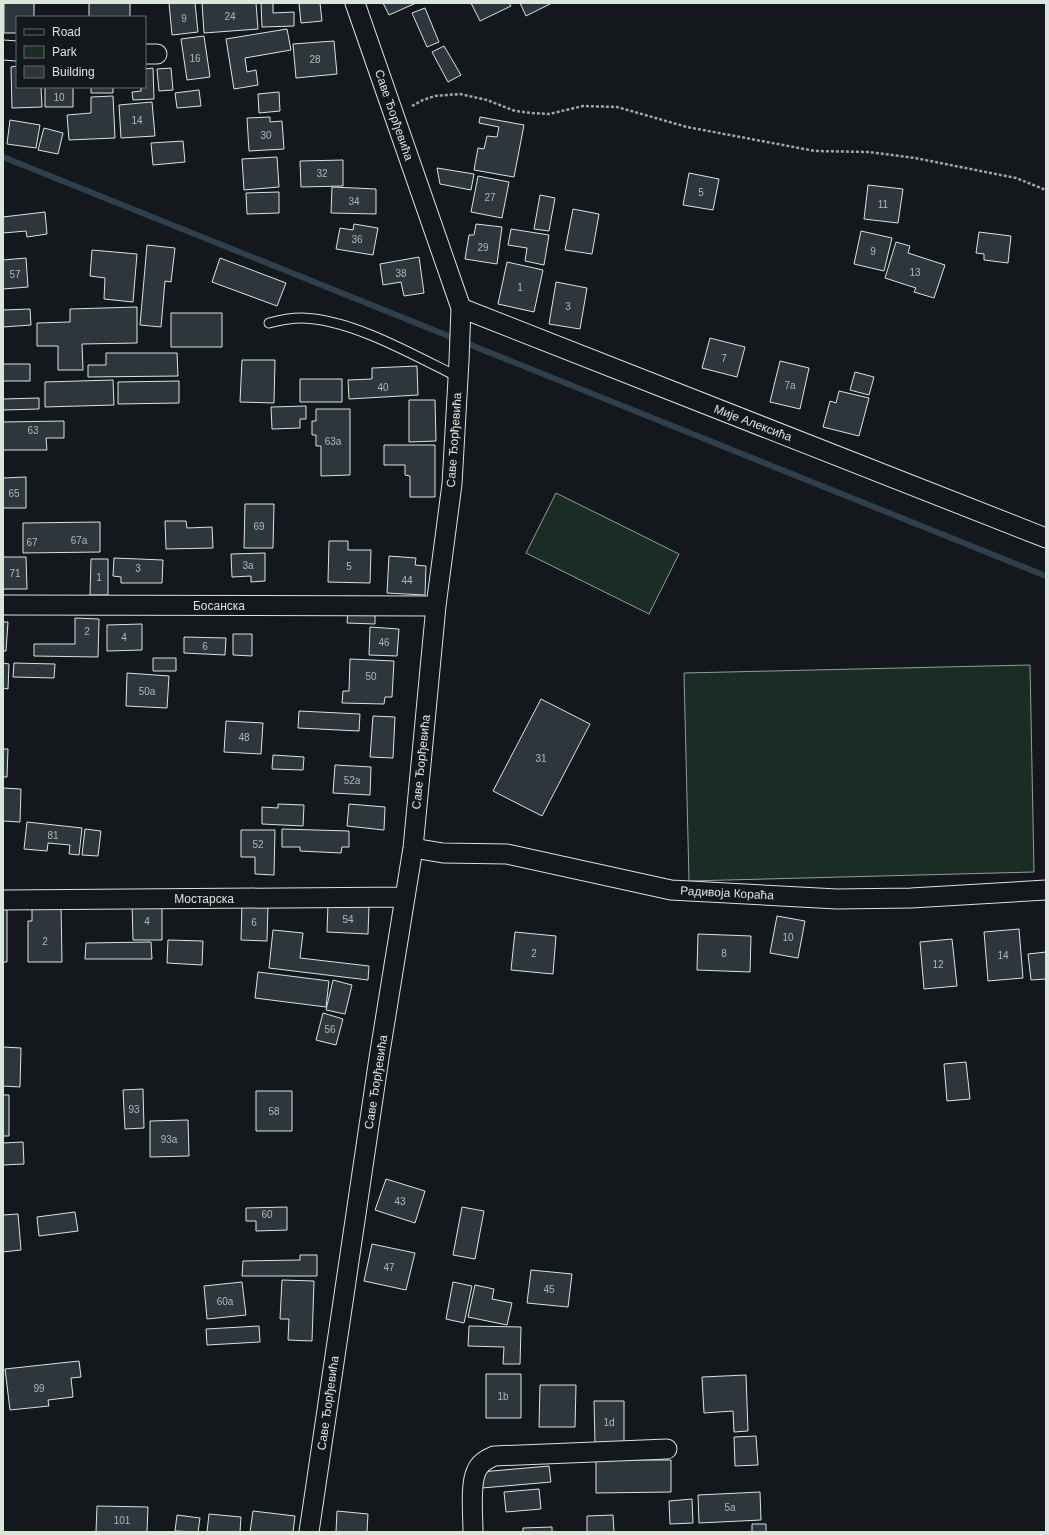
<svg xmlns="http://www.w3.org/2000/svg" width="1049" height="1535" font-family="Helvetica,sans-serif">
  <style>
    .green { fill: #1a2d24; stroke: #939e99 }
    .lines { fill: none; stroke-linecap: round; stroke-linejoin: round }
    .stream { stroke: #2f3f4d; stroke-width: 6 }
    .building { fill: #2c363c; stroke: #d8e6dc }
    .lane-casing { stroke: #d8e6dc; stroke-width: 11 }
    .street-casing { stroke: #d8e6dc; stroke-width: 21 }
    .path { stroke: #9da8a2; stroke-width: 2.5; stroke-dasharray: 3 2; stroke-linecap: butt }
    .lane { stroke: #14181c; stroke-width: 9 }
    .street { stroke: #14181c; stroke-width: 19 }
    .labels { text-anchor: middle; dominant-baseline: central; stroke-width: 3; stroke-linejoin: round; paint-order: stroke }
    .number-label { font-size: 10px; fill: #adbab4 }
    .street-label { font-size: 12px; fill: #d8e6dc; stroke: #14181c }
  </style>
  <rect width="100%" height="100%" fill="#14181c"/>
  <path class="green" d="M556,493l123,61 -30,60 -123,-61z
    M1030,665l4,207 -345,9 -5,-208z"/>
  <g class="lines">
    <path class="stream" d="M3,157l1043,419"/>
  </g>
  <path class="building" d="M4,3h30v14h-17v16h-13z
    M89,3h41v14h-41z
    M169,3h26l3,29 -26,3z
    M202,3h54l2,26 -54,4z
    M261,3h12v10l21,-1v14l-32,1z
    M299,3h21l2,18 -21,2z
    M383,3h33l-27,12z
    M471,3h38l2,3 -31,15z
    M520,3h32l-26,13z
    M425,8l14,34 -12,5 -15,-34z
    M287,29l4,21 -46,8 2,14 9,-2 2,15 -24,4 -8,-50z
    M204,36l6,41 -23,3 -6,-41z
    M334,41l3,33 -41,4 -3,-34z
    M444,46l17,29 -13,7 -16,-30z
    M17,66v21h24l1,20 -30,1 -1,-41z
    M153,68l1,31 -21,1 -1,-8 9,-1v-4h4v-18z
    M171,68l2,22 -14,1 -2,-22z
    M45,87h28v20h-28z
    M91,87h22v6h-22z
    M199,90l2,16 -24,2 -2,-15z
    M279,92l1,19 -21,2 -1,-19z
    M113,96l2,42 -46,2 -2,-25 24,-2v-16z
    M152,102l3,34 -34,2 -2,-33z
    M270,117v5l12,-1 2,28 -35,2 -2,-33z
    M480,117l44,8 -10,52 -40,-7 4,-22 6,1 3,-13 10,1 2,-10 -20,-4z
    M10,120l30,5 -4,23 -29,-4z
    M44,128l19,5 -5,21 -20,-4z
    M183,141l2,21 -32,3 -2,-22z
    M277,157l2,30 -35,3 -2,-31z
    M343,160v26l-42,1 -1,-26z
    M437,168l37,6 -3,16 -31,-6z
    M689,173l30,6 -6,31 -30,-5z
    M478,176l31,6 -7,36 -31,-6z
    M868,185l35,4 -5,34 -34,-4z
    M332,187l44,2v25l-45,-1z
    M279,192v21l-32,1 -1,-21z
    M540,195l15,3 -6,33 -15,-2z
    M573,209l26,5 -7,40 -27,-4z
    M45,212l2,22 -20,3 -1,-6 -23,2v-16z
    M354,224l24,4 -5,27 -37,-6 4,-21 13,2z
    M476,224l26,3 -5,37 -32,-5 4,-24h5z
    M511,229l38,6 -5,30 -19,-4 2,-13 -19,-3z
    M861,231l31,7 -8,33 -30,-7z
    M979,232l32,4 -3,27 -24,-3v-6l-8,-1z
    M896,242l14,4 -2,7 37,12 -11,33 -20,-6 2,-4 -31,-10z
    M147,245l28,3 -4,34 -6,-1 -4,46 -21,-2z
    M92,250l45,4 -4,48 -29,-3 1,-21 -15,-2z
    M419,257l5,36 -20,3 -3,-14 -18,3 -3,-21z
    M26,258l2,29 -25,2v-29z
    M220,258l66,25 -9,23 -65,-24z
    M507,262l36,8 -9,42 -36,-8z
    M556,282l31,6 -7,41 -31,-5z
    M137,307v36l-55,1 1,26h-25v-24h-21v-23l33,-1v-13z
    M30,309l1,16 -28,2v-17z
    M171,313h51v34h-51z
    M3,337v27h27v17h-27z
    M710,338l35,9 -8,30 -35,-9z
    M106,353h71l1,23 -90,1v-12h18z
    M242,360h33l-1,43 -34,-1z
    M780,361l29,7 -9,41 -30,-7z
    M417,366l1,29 -69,4 -1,-19 24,-1v-11z
    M855,372l19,5 -5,18 -19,-5z
    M300,379h42v23h-42z
    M113,380l1,25 -69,2v-25z
    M179,381v22l-61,1v-22z
    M839,391l30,7 -10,38 -36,-9 7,-26 6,2z
    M39,398v11l-36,1v-11z
    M409,400h26l1,41 -27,1z
    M306,406v13h-6v9l-28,1 -1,-22z
    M316,409h34v66l-29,1v-30h-5v-11h-4v-14h4z
    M64,421v17h-18l1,12h-44v-28z
    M384,445h51v52h-25v-21l-5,-1v-10h-21z
    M26,477v31h-23v-30z
    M245,504h29l-1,44h-29z
    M165,521h21l1,7 25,-1 1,21 -47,1z
    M100,522v30l-77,1v-30z
    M329,541h19v9h23l-1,33 -42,-1z
    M265,553v28l-14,1v-6l-19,1 -1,-23z
    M389,556l27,2 -1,7 11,1 -1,29 -38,-2z
    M3,557h23l1,32h-24z
    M114,558l49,2 -1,23h-41v-6l-8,-1z
    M91,559h17v36h-18z
    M348,611l27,2v11l-28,-1z
    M75,618l24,1 -1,38 -64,-1v-12h41z
    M3,622h5l-2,29h-3z
    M142,624v26l-35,1v-26z
    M370,627l29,2 -2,27 -28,-1z
    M233,634h19v22l-19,-1z
    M184,637l42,1 -1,17 -41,-2z
    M153,658h23v13h-23z
    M350,659l44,2 -2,36h-7l-1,7 -42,-1 1,-12h6z
    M3,663l6,1 -1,25 -5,-1z
    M14,663l41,1 -1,14 -41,-1z
    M127,673l42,3 -2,32 -41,-2z
    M541,699l49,25 -48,92 -49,-25z
    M299,711l61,3 -1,17 -61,-3z
    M373,716l22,1 -2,41 -23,-1z
    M226,721l37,2 -2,31 -37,-2z
    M3,749h5l-1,28h-4z
    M273,755l31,2 -1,13 -31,-1z
    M335,765l36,2 -1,28 -37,-2z
    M3,788l18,1 -1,33 -17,-1z
    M278,804l26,1 -1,21 -41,-2v-17l16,1z
    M349,804l36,3 -1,23 -37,-4z
    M27,822l55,6 -3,27 -10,-1 1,-9 -22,-2 -1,8 -23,-2z
    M85,829l16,2 -3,25 -16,-1z
    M282,829l67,2v16h-7l-1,6 -41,-2v-4h-18z
    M241,830h34l-1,45 -19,-1v-17h-14z
    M132,903h30v37h-29z
    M242,903l26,1 -1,37 -26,-1z
    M328,904l41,2 -1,28 -41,-2z
    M61,905l1,57h-34v-41h4v-15z
    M3,908h4v54h-4z
    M777,916l28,5 -7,37 -28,-5z
    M1019,929l4,49 -35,3 -4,-49z
    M273,930l30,3 -3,25 69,8 -1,14 -99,-12z
    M515,932l41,4 -3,38 -42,-4z
    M698,934l53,2 -1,36 -53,-2z
    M952,939l5,47 -33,3 -4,-47z
    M168,940l35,1 -1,24 -35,-2z
    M151,942l1,17h-67l1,-16z
    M1046,952v27l-15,1 -3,-26z
    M258,972l71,9 -3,26 -71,-9z
    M333,980l19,5 -7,29 -19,-4z
    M323,1013l20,6 -7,26 -20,-5z
    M3,1047l18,1 -1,39 -17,-1z
    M966,1062l4,37 -23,2 -3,-37z
    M143,1089l1,39 -19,1 -2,-39z
    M256,1091h36v40h-36z
    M3,1095h6v41h-6z
    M188,1120l1,36 -39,1v-36z
    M23,1142l1,22 -21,1v-22z
    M386,1179l39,12 -10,32 -40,-13z
    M287,1207v23l-31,1v-10h-10v-13z
    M462,1207l22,4 -9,48 -22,-4z
    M75,1212l3,19 -39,5 -2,-19z
    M18,1214l3,36 -18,2v-37z
    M372,1244l43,9 -9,37 -42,-9z
    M300,1255h17v21h-75l1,-15 57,-1z
    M531,1270l41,4 -4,33 -41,-4z
    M282,1280l32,1 -2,60 -24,-1 1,-21h-9z
    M242,1282l4,33 -39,4 -3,-33z
    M453,1282l19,4 -8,37 -18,-4z
    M475,1285l19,4 -2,10 20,4 -5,22 -39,-8z
    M259,1326l1,16 -53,3 -1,-16z
    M469,1326l52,1 -1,37h-17l1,-17 -36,-1z
    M79,1361l2,16 -10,1 2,19 -25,3 1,6 -39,4 -5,-41z
    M486,1374h35v44h-35z
    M746,1375l2,56 -14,1 -1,-21 -29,2 -2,-36z
    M540,1385h36l-1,42h-36z
    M594,1401h30v41l-29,1z
    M756,1436l2,29 -23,1 -1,-29z
    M596,1460h75v32l-75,1z
    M549,1466l2,16 -69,6 -1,-16z
    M539,1489l2,20 -35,3 -2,-20z
    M760,1492l1,28 -62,3 -1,-28z
    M692,1499l1,24 -23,1 -1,-23z
    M97,1506l51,1 -1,25h-51z
    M253,1511l42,5 -2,16h-43z
    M337,1511l31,3 -1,18h-31z
    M209,1514l32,3 -1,15h-33z
    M177,1515l23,3 -2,14 -23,-1z
    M613,1515l1,17h-27v-16z
    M752,1524h14v8h-14z
    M552,1527v5h-29v-4z"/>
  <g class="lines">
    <defs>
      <path id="lane" d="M269,323c11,-3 21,-5 33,-5 49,1 112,37 156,59"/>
      <path id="street" d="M3,50l14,1
        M145,54h12
        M461,308l585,230
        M3,605l433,1
        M413,848l30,5 64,1 164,36 166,9 74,-1 135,-8
        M3,900l402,-3
        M309,1532l70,-474 34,-210 23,-242 16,-122 7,-123 2,-53 -106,-305
        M473,1532c0,-16 -3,-47 3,-60 3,-9 11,-13 18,-16l173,-7"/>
    </defs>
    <use href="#lane" class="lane-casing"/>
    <use href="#street" class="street-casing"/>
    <path class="path" d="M412,106l11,-6 12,-4 25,-2 27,6 28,11 17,2 17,1 34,-8 34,1 70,20 128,24 54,1 46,6 101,20 30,12"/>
    <use href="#lane" class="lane"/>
    <use href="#street" class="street"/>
  </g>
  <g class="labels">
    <g class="number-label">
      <text x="230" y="16">24</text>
      <text x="184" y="18">9</text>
      <text x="195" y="58">16</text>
      <text x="315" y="59">28</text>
      <text x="59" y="97">10</text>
      <text x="137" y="120">14</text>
      <text x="266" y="135">30</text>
      <text x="322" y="173">32</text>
      <text x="701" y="192">5</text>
      <text x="490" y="197">27</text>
      <text x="354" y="201">34</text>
      <text x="883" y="204">11</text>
      <text x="357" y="239">36</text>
      <text x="483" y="247">29</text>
      <text x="873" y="251">9</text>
      <text x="915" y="272">13</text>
      <text x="401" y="273">38</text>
      <text x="15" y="274">57</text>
      <text x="520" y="287">1</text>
      <text x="568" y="306">3</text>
      <text x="724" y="358">7</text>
      <text x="790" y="385">7a</text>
      <text x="383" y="387">40</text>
      <text x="33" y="430">63</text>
      <text x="333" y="441">63a</text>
      <text x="14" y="493">65</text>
      <text x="259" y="526">69</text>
      <text x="79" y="540">67a</text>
      <text x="32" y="542">67</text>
      <text x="248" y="565">3a</text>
      <text x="349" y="566">5</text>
      <text x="138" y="568">3</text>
      <text x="15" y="573">71</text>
      <text x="99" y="577">1</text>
      <text x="407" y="580">44</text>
      <text x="87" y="631">2</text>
      <text x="124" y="637">4</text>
      <text x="384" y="642">46</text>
      <text x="205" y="646">6</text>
      <text x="371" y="676">50</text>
      <text x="147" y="691">50a</text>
      <text x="244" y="737">48</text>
      <text x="541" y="758">31</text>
      <text x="352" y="780">52a</text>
      <text x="53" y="835">81</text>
      <text x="258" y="844">52</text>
      <text x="348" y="919">54</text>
      <text x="147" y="921">4</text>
      <text x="254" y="922">6</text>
      <text x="788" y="937">10</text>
      <text x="45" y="941">2</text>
      <text x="534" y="953">2</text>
      <text x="724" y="953">8</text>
      <text x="1003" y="955">14</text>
      <text x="938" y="964">12</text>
      <text x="330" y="1029">56</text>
      <text x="134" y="1109">93</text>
      <text x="274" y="1111">58</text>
      <text x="169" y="1139">93a</text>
      <text x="400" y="1201">43</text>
      <text x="267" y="1214">60</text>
      <text x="389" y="1267">47</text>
      <text x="549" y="1289">45</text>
      <text x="225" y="1301">60a</text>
      <text x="39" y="1388">99</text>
      <text x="503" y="1396">1b</text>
      <text x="609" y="1422">1d</text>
      <text x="730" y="1507">5a</text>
      <text x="122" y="1520">101</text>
    </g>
    <g class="street-label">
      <text transform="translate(394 115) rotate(71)">Саве Ђорђевића</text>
      <text transform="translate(753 423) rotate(21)">Мије Алексића</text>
      <text transform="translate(454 440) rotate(-86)">Саве Ђорђевића</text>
      <text x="219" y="606">Босанска</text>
      <text transform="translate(421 762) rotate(-84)">Саве Ђорђевића</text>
      <text transform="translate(727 893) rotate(3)">Радивоја Кораћа</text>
      <text x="204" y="899">Мостарска</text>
      <text transform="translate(376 1082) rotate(-81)">Саве Ђорђевића</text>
      <text transform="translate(328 1403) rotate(-82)">Саве Ђорђевића</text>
    </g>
  </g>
  <rect width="1049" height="1535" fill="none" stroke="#d8e6dc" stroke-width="8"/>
  <rect x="16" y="16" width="130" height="72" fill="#14181c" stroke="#626a69"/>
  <rect x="24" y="29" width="20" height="6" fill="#14181c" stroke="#626a69"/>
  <text x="52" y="36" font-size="12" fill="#d8e6dc">Road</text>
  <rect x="24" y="46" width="20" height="12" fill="#1a2d24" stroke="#626a69"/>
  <text x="52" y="56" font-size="12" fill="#d8e6dc">Park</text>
  <rect x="24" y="66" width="20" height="12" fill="#2c363c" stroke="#626a69"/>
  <text x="52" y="76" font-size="12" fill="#d8e6dc">Building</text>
</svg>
